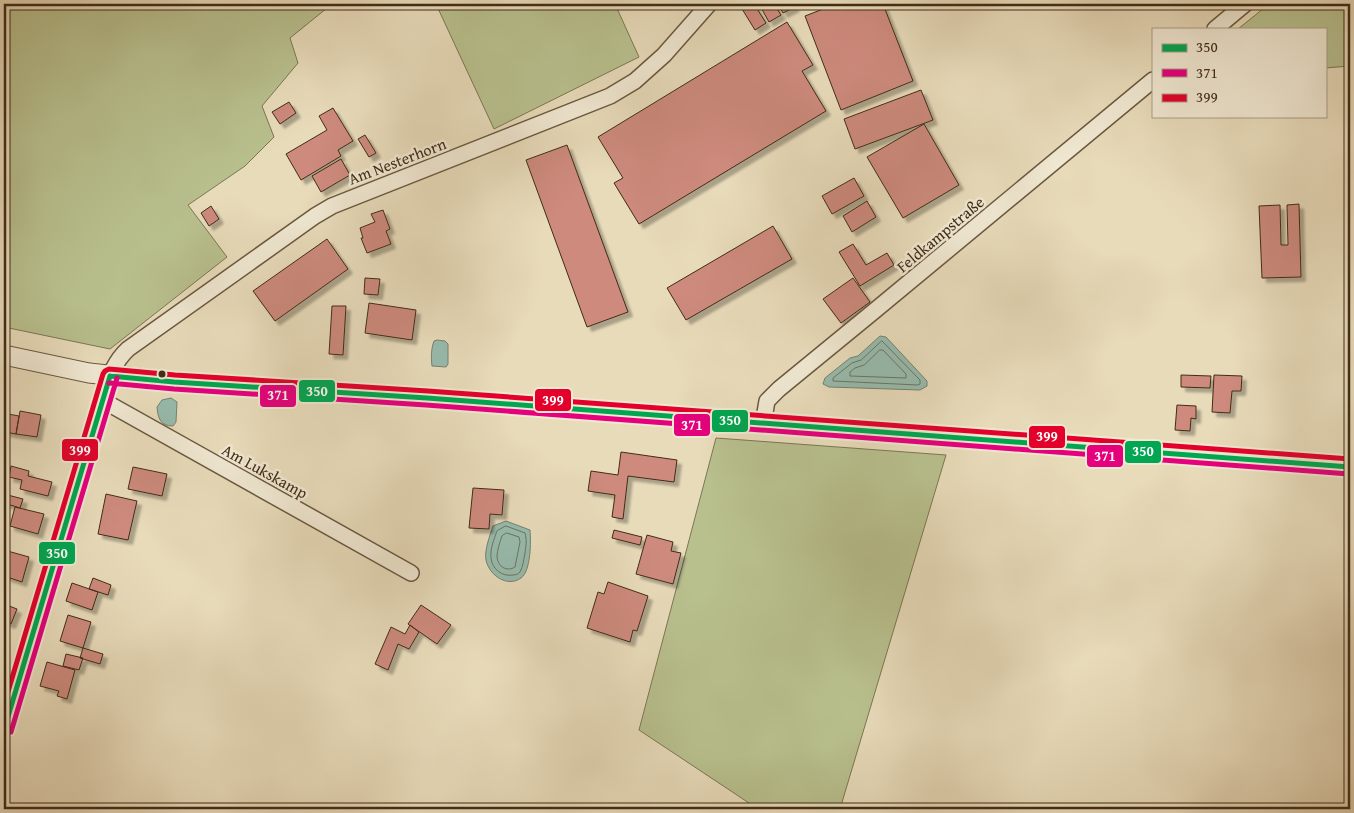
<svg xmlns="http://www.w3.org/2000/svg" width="1354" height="813" font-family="'Gentium Book Plus',serif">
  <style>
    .green { fill: #b8c08e; stroke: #7c7653 }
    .water { fill: #97bbad; stroke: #748271 }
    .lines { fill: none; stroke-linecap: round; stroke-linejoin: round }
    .shore { stroke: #6c7462; stroke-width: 1 }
    .building { fill: #cd8a7d; stroke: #402c18; filter: url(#shadow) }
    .minor-casing { stroke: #6a5840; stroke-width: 18 }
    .tertiary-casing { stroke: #6a5840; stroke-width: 21 }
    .minor { stroke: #f0e8d2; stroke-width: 15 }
    .tertiary { stroke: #f0e8d2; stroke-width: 19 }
    .bus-1-casing { stroke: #f0e8d2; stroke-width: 9 }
    .bus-2-casing { stroke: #f0e8d2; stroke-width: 9 }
    .bus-3-casing { stroke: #f0e8d2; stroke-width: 9 }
    .bus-1 { stroke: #00a651; stroke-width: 5 }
    .bus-2 { stroke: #e5007d; stroke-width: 5 }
    .bus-3 { stroke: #e4002b; stroke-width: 5 }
    .bus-dot { fill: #402c18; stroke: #f0e8d2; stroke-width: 2 }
    .labels { text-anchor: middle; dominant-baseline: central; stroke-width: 5; stroke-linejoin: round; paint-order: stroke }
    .street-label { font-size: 16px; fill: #402c18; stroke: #f0e8d2 }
    .line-badge { stroke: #f0e8d2; stroke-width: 2 }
    .badge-label { font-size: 14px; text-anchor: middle; font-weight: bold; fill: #fff }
  </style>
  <defs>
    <filter id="shadow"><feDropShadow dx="4.5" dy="4.5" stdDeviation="1" flood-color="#0004"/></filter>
  </defs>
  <rect width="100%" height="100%" fill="#e8dbba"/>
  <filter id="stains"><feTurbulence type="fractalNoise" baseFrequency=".004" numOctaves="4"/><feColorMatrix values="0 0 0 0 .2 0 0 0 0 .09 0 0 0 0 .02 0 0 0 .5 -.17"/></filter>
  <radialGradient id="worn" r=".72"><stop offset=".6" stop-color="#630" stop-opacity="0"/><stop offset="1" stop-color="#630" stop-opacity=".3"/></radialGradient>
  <path class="green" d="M4,4h328l-42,34 8,25 -36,43 12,31 -29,29 -57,39 39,52 -117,92 -106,-22z
    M436,4h179l24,53 -145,72z
    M1269,4h81v62l-25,2v-39h-87z
    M716,438l230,17 -106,354h-82l-119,-79z"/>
  <path class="water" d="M880,336l6,1 41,44v5l-7,4 -91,-3 -6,-3 2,-6 25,-20 8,-2z
    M437,340l8,1 3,3v20l-2,3 -14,-1c-1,-8 -1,-17 2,-25z
    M171,398l6,4 -1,20 -3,4c-13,0 -15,-8 -16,-19l5,-7z
    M506,521l24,9c1,11 1,41 -9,48 -14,10 -32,-3 -35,-18 -2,-9 4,-25 7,-34z"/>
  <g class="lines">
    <path class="shore" d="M882,341l38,39v4l-2,1 -85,-4v-3l19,-15 9,-3z
      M880,350h3l23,24v4l-56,-2v-4l5,-4 9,-3z
      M506,526l19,7c2,7 1,13 0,20 -1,5 -2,14 -5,19 -2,2 -4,3 -7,3 -11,2 -21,-6 -22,-17 -1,-9 3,-19 6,-27z
      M507,533l12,4 1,5 -5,25c-8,5 -17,0 -18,-10 0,-7 3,-15 5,-21z"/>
  </g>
  <path class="building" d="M739,4h15l12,19 -11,7z
    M759,4h15l7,11 -12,7z
    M778,4h15l2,3 -12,6z
    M836,4h47l30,77 -72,29 -36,-94z
    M787,22l26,43 -11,6 24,40 -187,113 -25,-41 9,-5 -25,-41z
    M921,90l12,30 -78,29 -11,-30z
    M289,102l7,11 -16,11 -8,-12z
    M333,108l20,33 -15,9 3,6 -40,24 -15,-26 41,-24 -8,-14z
    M924,124l35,61 -56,33 -36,-61z
    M365,135l11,18 -7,4 -11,-18z
    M567,145l61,167 -41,15 -61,-167z
    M341,159l9,16 -29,17 -9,-16z
    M854,178l10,18 -32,18 -10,-18z
    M867,201l9,16 -24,15 -9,-16z
    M1299,204l2,73 -39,1 -3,-72 21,-1 1,40h7l-1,-40z
    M211,206l8,13 -10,7 -8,-13z
    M383,210l7,19 -4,2 5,13 -24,9 -6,-15h2l-3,-10 15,-6 -4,-8z
    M773,226l19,33 -106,61 -19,-32z
    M327,239l21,30 -73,52 -22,-30z
    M853,244l13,21 21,-12 7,12 -34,21 -21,-34z
    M365,278l15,1 -2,16 -14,-1z
    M853,278l17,24 -29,21 -18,-24z
    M369,303l47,7 -4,30 -47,-7z
    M332,306h14l-3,49 -14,-1z
    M1181,375l30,1 -1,12 -29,-1z
    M1214,375l28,1 -1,15h-9l-2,22 -18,-1z
    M1177,405l19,1v13l-5,-1 -1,13 -15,-1z
    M20,411l21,4 -4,22 -21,-3z
    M8,414l11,2 -3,18 -11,-2z
    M621,452l56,8 -3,22 -46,-6 -5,43 -11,-2 3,-22 -27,-4 3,-20 27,4z
    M11,466l18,5 -1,5 24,6 -4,14 -28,-7 2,-9 -13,-3z
    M133,467l34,7 -5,22 -34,-7z
    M473,488l31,2 -2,25 -12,-1 -1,15 -20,-1z
    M4,494l19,5 -3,9 -16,-5z
    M106,494l31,7 -9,39 -30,-6z
    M15,507l29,7 -6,20 -28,-8z
    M614,530l28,7 -2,8 -28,-7z
    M647,535l26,7 -2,9 10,2 -8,31 -37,-10z
    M4,550l25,7 -7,25 -18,-6z
    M93,578l18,7 -3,10 -19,-6z
    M608,582l40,14 -11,35 -4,-1 -3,12 -43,-14 11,-36 6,2z
    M72,583l26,9 -6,18 -26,-9z
    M4,604l13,5 -6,15 -7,-2z
    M421,605l30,20 -14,19 -29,-20z
    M68,615l23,7 -8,26 -23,-7z
    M410,625l9,7 -10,17 -11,-5 -10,26 -13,-6 16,-37 14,7z
    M83,648l20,6 -3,10 -20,-6z
    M66,654l17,4 -4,12 -16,-4z
    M47,662l28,8 -8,29 -10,-3 2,-5 -19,-5z"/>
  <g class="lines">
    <defs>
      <path id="minor" d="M1215,29l30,-25
        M102,400l309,173
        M763,424l4,-23 12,-12 94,-77 280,-232
        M4,730l98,-330c7,-20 10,-36 26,-51l187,-133 17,-10 278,-110 25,-15 29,-26 45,-51"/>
      <path id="tertiary" d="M4,355l85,18 85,9 253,16 923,69"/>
    </defs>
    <use href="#minor" class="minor-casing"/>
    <use href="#tertiary" class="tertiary-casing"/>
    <use href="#minor" class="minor"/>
    <use href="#tertiary" class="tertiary"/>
    <defs>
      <path id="bus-1" d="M110,376l64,6 253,16 923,69
        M4,730l106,-354"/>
      <path id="bus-2" d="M109,383l65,6 252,16 923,69
        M11,732l106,-354"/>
      <path id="bus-3" d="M4,705l99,-331 2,-3 4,-2 66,6 253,16 922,68"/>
    </defs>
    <use href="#bus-1" class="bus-1-casing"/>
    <use href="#bus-2" class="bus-2-casing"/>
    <use href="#bus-3" class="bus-3-casing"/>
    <use href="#bus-1" class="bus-1"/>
    <use href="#bus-2" class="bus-2"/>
    <use href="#bus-3" class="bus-3"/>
  </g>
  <circle class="bus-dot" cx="162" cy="374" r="4.5"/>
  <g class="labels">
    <g class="street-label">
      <text transform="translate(397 161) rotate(-21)">Am Nesterhorn</text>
      <text transform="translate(940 234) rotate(-40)">Feldkampstraße</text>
      <text transform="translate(265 471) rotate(29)">Am Lukskamp</text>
    </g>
  </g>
  <g class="line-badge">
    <rect x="298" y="379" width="38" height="24" rx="5" fill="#00a651"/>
    <rect x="259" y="384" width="38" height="24" rx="5" fill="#e5007d"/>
    <rect x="534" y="388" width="38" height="24" rx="5" fill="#e4002b"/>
    <rect x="711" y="409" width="38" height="24" rx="5" fill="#00a651"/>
    <rect x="673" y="413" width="38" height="24" rx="5" fill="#e5007d"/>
    <rect x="1028" y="425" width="38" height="24" rx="5" fill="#e4002b"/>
    <rect x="61" y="438" width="38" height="24" rx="5" fill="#e4002b"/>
    <rect x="1124" y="440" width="38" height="24" rx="5" fill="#00a651"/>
    <rect x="1086" y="444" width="38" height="24" rx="5" fill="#e5007d"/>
    <rect x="38" y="541" width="38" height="24" rx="5" fill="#00a651"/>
  </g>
  <g class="badge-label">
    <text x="317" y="396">350</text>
    <text x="278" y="400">371</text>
    <text x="553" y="405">399</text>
    <text x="730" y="425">350</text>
    <text x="692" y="430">371</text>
    <text x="1047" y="441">399</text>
    <text x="80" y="455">399</text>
    <text x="1143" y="456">350</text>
    <text x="1105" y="461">371</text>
    <text x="57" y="558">350</text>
  </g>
  <rect width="1354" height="813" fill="none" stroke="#e8dbba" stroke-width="20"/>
  <rect x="5" y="5" width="1344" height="803" fill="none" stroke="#402c18" stroke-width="2.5"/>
  <rect x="10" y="10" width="1334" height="793" fill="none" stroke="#402c18"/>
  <rect x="1152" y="28" width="175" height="90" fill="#f0e8d2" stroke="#aa9d88"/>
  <rect x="1162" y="44" width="25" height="8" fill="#00a651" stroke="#aa9d88"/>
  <text x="1196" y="52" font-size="15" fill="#402c18">350</text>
  <rect x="1162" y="69" width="25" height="8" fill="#e5007d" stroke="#aa9d88"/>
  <text x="1196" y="78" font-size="15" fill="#402c18">371</text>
  <rect x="1162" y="94" width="25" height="8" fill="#e4002b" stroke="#aa9d88"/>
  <text x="1196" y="102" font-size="15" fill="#402c18">399</text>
  <rect width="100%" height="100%" filter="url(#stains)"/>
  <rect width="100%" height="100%" fill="url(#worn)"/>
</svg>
